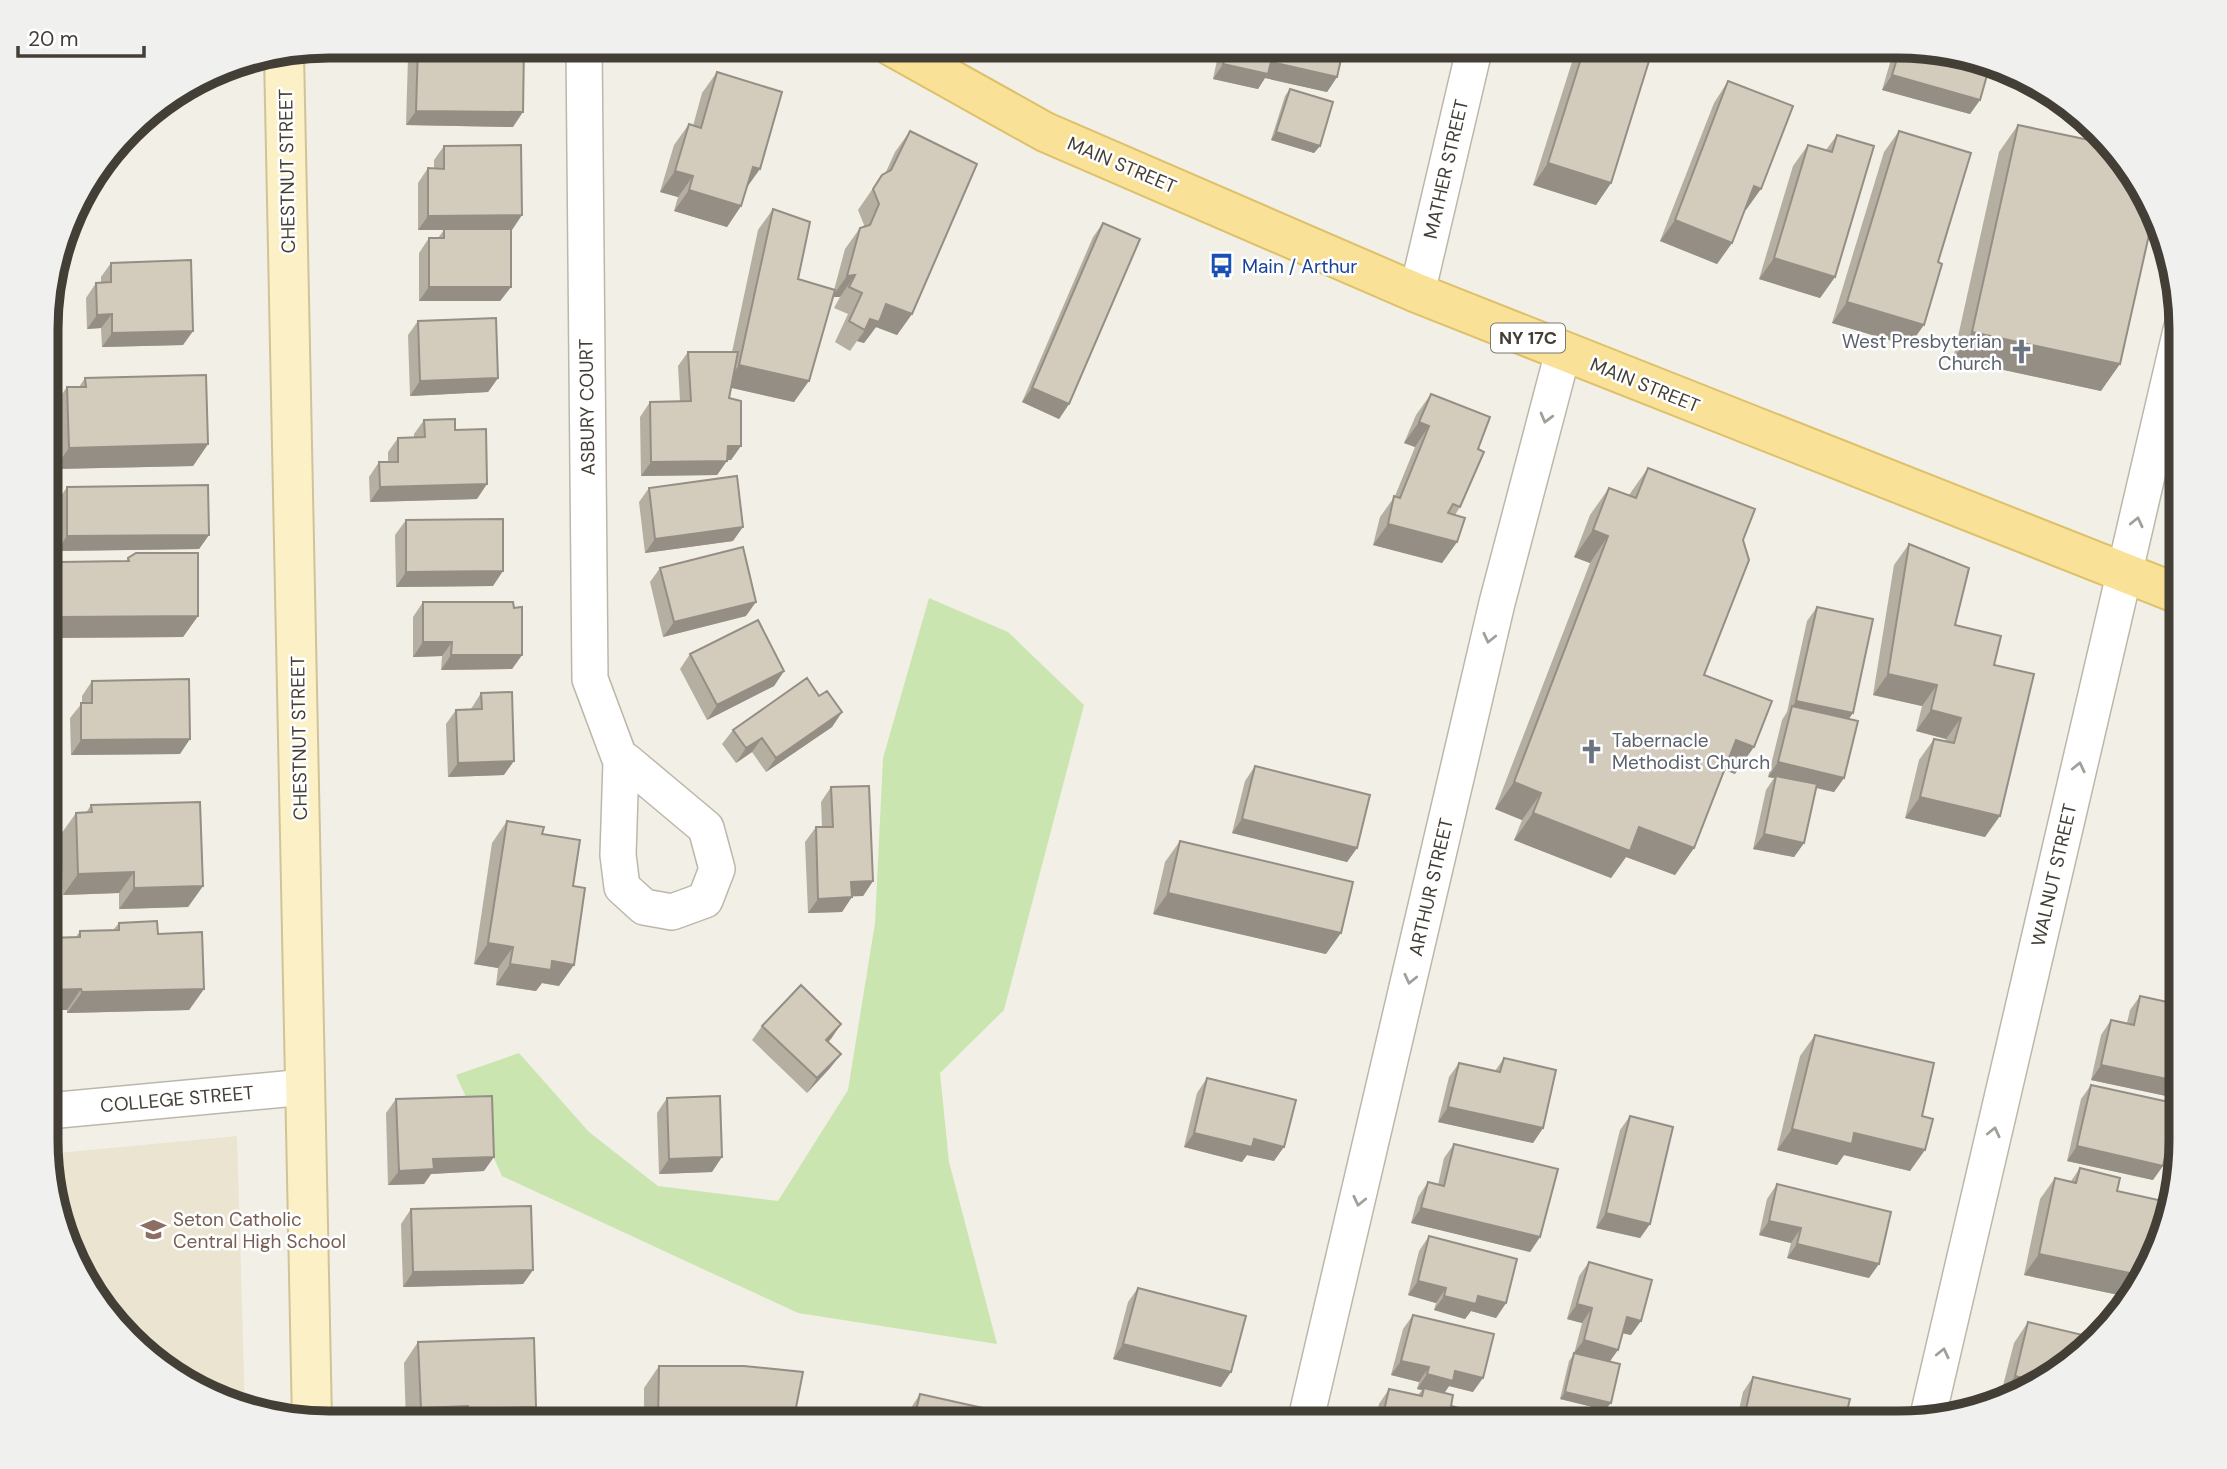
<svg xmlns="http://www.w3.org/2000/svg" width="2227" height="1469" font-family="'DM Sans',sans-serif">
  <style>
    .education { fill: #ebe4d0 }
    .green { fill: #cbe5b0 }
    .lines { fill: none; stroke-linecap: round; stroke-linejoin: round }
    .street-casing { stroke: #bdb7a9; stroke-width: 38 }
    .secondary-casing { stroke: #d0c398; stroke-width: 42 }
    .primary-casing { stroke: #dec068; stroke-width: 42 }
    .street { stroke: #fff; stroke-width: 35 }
    .secondary { stroke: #fcf1c6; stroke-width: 38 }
    .primary { stroke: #f9e298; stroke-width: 38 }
    .wall { fill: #b5afa2 }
    .shaded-wall { fill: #948e84 }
    .building { fill: #d3cbbc; stroke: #948e84; stroke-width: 2 }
    .oneway { stroke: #a29f9a }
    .labels { text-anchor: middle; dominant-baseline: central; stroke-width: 5; stroke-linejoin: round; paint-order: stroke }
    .shield { fill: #fff; stroke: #7c7972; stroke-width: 2 }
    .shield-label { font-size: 18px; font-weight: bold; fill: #443f36 }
    .street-label { font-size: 19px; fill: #443f36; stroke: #fff }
    .transit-label { font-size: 19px; fill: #164399; stroke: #fff; text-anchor: start }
    .worship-label { font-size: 19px; fill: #5b616d; stroke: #fff; text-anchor: end }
    .education-label { font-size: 19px; fill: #785e54; stroke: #fff; text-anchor: start }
    .rim { fill: none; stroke: #443f36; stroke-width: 9 }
  </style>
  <rect width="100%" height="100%" fill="#f2efe6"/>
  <path class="education" d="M237,1136l8,274 -7,-1 -67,-33 -87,-94 -36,-105v-23z"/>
  <path class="green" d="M929,598l79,34 76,73 -80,305 -64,63 9,89 48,182 -199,-31 -296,-137 -46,-101 63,-22 70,79 69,54 120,15 70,-111 27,-167 8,-165z"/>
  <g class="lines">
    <defs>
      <path id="street" d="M584,46l6,633 31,83
        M1417,293l58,-247
        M626,761l80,67 11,41 -12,31 -33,12 -28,-5 -22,-20 -4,-32 3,-93z
        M48,1111l258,-24
        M1927,1420l254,-1090
        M1305,1423l192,-820 66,-251"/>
      <path id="secondary" d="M284,54l28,1367"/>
      <path id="primary" d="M891,46l154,86 372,161 764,302"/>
    </defs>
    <use href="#street" class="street-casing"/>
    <use href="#secondary" class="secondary-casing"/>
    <use href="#primary" class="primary-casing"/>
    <use href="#street" class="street"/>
    <use href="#secondary" class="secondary"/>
    <use href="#primary" class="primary"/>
  </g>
  <path class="wall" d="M416,46h108l-11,81 -107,-2 2,-68z
    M1220,46h124l-7,31 -10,15 -62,-14 -7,11 -45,-10z
    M1583,46h18l10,137 -15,22 -63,-20 39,-123z
    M1895,46l94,14 -9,40 -10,14 -88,-24z
    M717,72l30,115 -6,19 -14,21 -53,-16 4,-14 -18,-5 14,-47 15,-21 4,2 9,-33z
    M1728,81l18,129 -1,-1 -13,34 -15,21 -57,-23 54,-138z
    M1290,89l30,57 -6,7 -43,-13 14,-44z
    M2018,125l83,266 -148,-32 46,-207z
    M910,131l2,183 -15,21 -21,-8 -12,16 -7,-2 -7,10 -15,-9 13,-28 -14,-6 6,-11h-7l-39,105 -63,-14 -2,10 2,62h-4l-10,15 -76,1 -1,-59 10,-15 30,-1 -2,-35 10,-14h44l26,-122 15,-21 25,70 36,11 11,-41 15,-21 3,-1 1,-2 -6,-15 24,-35 3,-1 10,-22z
    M1899,131l10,215 -77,-23 52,-171z
    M1837,135l-2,142 -15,21 -61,-19 34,-113 15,-21 18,5z
    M444,146l68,84 -1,57 -11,14h-81v-48l10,-15h9l6,-8h-26v-47l10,-15 6,1v-9z
    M1103,223l-34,181 -10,15 -37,-17 71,-165z
    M111,263l82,68 -10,14 -81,2 -1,-19 -14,1 -1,-31 10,-15h5v-6z
    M418,321l80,57 -10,14 -78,4 -2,-61z
    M85,378l123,66 -15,22 -139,3 -2,-61 15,-21h12z
    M1431,394l47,55 -18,58 -5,8 2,27 -15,21 -69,-18 7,-28 15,-21 20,-49 -11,-4 12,-28z
    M424,420l31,10 22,69 -107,3 -1,-25 10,-15h9v-10l10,-14h16v-4z
    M1648,468l95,72 -39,135 31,99 -10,-4 -31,78 -19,27 -49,-18 -15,21 -97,-38 8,-20 -27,-11 95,-246 -16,-6 16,-42 19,-27 20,7z
    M67,487l142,48 -10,14 -142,2v-49z
    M649,488l84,53 -88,12 -6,-51z
    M406,520l87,66 -97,1 -1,-52z
    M1909,544l46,81 39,40 -9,172 -80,-19 14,-58 15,-21 11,2 1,-2 -30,-8 6,-25 -49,-11 21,-130z
    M128,558l70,58 -15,21 -135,1v-58l13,-18 65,-1z
    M660,568l86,48 -83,21 -13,-55z
    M423,602l91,6 8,47 -10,14 -71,1 1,-14 -29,1v-40z
    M1817,607l32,112 -5,59 -10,14 -18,-4 -12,55 -10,14 -41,-8 13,-59 8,-12 -6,-1 14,-57 5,-8 20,-91z
    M690,654l94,17 -10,15 -67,34 -27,-51z
    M92,681l88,73 -109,1 -1,-37 12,-15v-7z
    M481,693l23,82 -56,2 -2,-53 10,-14 15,-1z
    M819,696l23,16 -10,15 -66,45 -14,-20 -16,11 -14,-19 11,-14z
    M1255,766l102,82 -10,14 -115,-29 13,-52z
    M831,787l42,94 -10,15h-11l-10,16 -34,1 -3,-71 11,-15h6l-1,-25z
    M91,805l112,81 -15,21 -69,2v-16l-56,2 -2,-61 15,-21h10z
    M507,821l35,13 17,152 -17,-3 -6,8 -40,-6 2,-17 -24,-4 18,-121z
    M1180,841l146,113 -173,-40 12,-52z
    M119,923l39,11 46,55 -15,21 -122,3v-3h-19v-72l28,-1 4,-6 33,-1z
    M2140,996l41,9v78l-10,14 -80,-17 10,-45 10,-15 16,3 3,-13z
    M841,1024l-13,18 13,12 -11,14 -23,25 -55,-53 10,-14z
    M1815,1035l107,81 -12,55 -66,-16 -7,10 -60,-15 23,-94z
    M1504,1058l39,70 -10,15 -95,-21 11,-45 10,-14 36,8z
    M1207,1078l67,83 -27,-6 -5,7 -58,-15 13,-54z
    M2091,1085l62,95 -86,-19 14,-62z
    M667,1098l45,74 -53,2 -2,-61z
    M396,1099l88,72 -53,3 -7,10 -36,1 -2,-72z
    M1630,1116l20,108 -10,14 -44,-10 24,-98z
    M1454,1144l86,93 -10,15 -119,-29 7,-26 10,-15 10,3 6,-27z
    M2080,1168l37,23 50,40 -34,67 -109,-23 16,-76 15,-21 16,3z
    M1777,1184l92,94 -82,-20 4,-15 -32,-8 8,-36z
    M411,1209l122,61 -10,14 -120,3 -2,-63z
    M1429,1236l77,67 -10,15 -25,-7 -6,8 -31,-9 2,-7 -28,-8 11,-44z
    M1589,1262l42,73 -9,-2 -12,29 -5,48 -45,-11 9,-38 5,-7 8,-31 -15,-4 12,-43z
    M1138,1288l83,99 -108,-28 15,-57z
    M1413,1315l60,77 -24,-6 -5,7 7,13 23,17h-99l4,-19 10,-15 29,6 4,-5 -5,-1 2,-7 -28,-7 12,-46z
    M2028,1322l59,14 10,-13 8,2 -65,61 -40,11 14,-54z
    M418,1342l107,81h-119l-2,-60z
    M659,1366l134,57h-149v-35z
    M1753,1377l91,46h-108l7,-31z
    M920,1394l131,29h-150z"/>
  <path class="shaded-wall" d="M1271,62l66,15 -10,15 -62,-14 -7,11 -45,-10 10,-15z
    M1892,75l88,25 -10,14 -88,-24z
    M416,111l107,1 -10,15 -107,-2z
    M1276,132l44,14 -6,7 -43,-13z
    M1548,163l63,20 -15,22 -63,-20z
    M753,167l7,2 -15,21z
    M675,171l18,5 -15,21 -18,-5z
    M1754,186l7,3 -15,21 -7,-3z
    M689,190l52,16 -14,21 -53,-16z
    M522,215l-10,15h-94l10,-14z
    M1675,220l57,23 -15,21 -57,-23z
    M1774,258l61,19 -15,21 -61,-19z
    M855,275l-15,22h-8l15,-21z
    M429,287h82l-11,14h-81z
    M1847,302l77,23 -15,21 -77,-23z
    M886,304l26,10 -15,21 -21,-8 -12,16 -7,-2 8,-11 5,-11z
    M112,314l-11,14 -14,1 10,-14z
    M193,331l-10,14 -81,2 10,-14z
    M1972,332l148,32 -19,27 -148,-32z
    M739,365l70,16 -15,21 -70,-16z
    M498,378l-10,14 -78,4 10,-15z
    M1032,388l37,16 -10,15 -37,-17z
    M1419,422l10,4 -14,21 -11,-4z
    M208,444l-15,22 -139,3 15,-21z
    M728,446h13l-10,14 -13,1z
    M727,461l-10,14 -76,1 10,-14z
    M487,484l-10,15 -107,3 10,-15z
    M1388,524l69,18 -15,21 -69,-18z
    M743,527l-10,14 -88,12 10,-14z
    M1593,530l15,6 -18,27 -16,-6z
    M209,535l-10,14 -142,2 10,-15z
    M503,571l-10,15 -97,1 10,-15z
    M756,602l-10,14 -83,21 11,-15z
    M198,616l-15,21 -135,1v-2l13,-19z
    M423,642h29l-10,14 -29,1z
    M451,655h71l-10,14 -71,1z
    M784,671l-10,15 -67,34 10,-15z
    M1888,674l49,11 -15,21 -49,-11z
    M1796,701l57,12 -10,14 -52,-18z
    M1931,710l30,8 -15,21 -30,-8z
    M842,712l-10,15 -66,45 10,-14z
    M762,738l-10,14 -16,11 10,-15z
    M190,739l-10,15 -109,1 10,-15z
    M1736,740l18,7 -19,27 -18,-7z
    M514,761l-10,14 -56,2 10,-14z
    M1778,762l66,16 -10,14 -59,-14 1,-2 -2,2 -6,-1z
    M1514,782l27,11 -19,27 -27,-11z
    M1920,797l80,19 -15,21 -80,-19z
    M1533,813l106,14 55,21 -19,27 -49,-18 -15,21 -97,-38z
    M1242,819l115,29 -10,14 -115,-29z
    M1764,834l40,9 -10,14 -41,-8z
    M134,872l-15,21 -56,2 15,-21z
    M873,881l-10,15 -22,1 10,-15z
    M203,886l-15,21 -69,2 15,-21z
    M1168,893l173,40 -15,21 -173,-40z
    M852,897l-10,15 -34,1 10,-14z
    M2181,912v9l-5,-2z
    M488,943l25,4 -15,21 -24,-4z
    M552,961l22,4 -15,21 -17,-3 -6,8 -40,-6 14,-21z
    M81,989l-14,21h-19v-20z
    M204,989l-15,21 -122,3 15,-21z
    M841,1024l-10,15 -15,15 10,-14z
    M841,1054l-11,14 -23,25 10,-15z
    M2101,1065l80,17v1l-10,14 -80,-17z
    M1448,1107l95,21 -10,15 -95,-21z
    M1792,1129l62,4 71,17 -15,21 -66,-16 -7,10 -60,-15z
    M1194,1133l60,6 30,8 -10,14 -27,-6 -5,7 -58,-15z
    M2077,1146l86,20 -10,14 -86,-19z
    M494,1157l-10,14 -53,3 -7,10 -36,1 11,-14 34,-12z
    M722,1157l-10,15 -53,2 10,-15z
    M1421,1208l119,29 -10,15 -119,-29z
    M1606,1213l44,11 -10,14 -44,-10z
    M1769,1221l32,7 -10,15 -32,-8z
    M1797,1244l82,20 -10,14 -82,-20z
    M2039,1254l105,22 -11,22 -109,-23z
    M533,1270l-10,14 -120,3 10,-15z
    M1418,1281l28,7 -10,15 -28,-8z
    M1444,1296h34l28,7 -10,15 -25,-7 -6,8 -31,-9z
    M1577,1304l15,4 -10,15 -15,-4z
    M1627,1317l14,4 -10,14 -14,-3z
    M1584,1340l34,10 -10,14 -35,-10z
    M1123,1344l108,28 -10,15 -108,-28z
    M1401,1361l28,6 -10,15 -28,-7z
    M1455,1371l28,7 -10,14 -24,-6 -6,9 -19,-7 -2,2 -5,-1 10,-15z
    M2015,1376l28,7 -3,3 -40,11z
    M1565,1392l46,11 -6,7 -45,-11z
    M468,1406l-12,17h-46l11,-15z
    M536,1407l-11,16h-38l11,-15z"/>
  <path class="building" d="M418,46h106l-1,66 -107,-1z
    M1227,46h117l-7,31 -66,-15 -3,12 -45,-10z
    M1585,46h16l48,15 -38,122 -63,-20z
    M1901,46l90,15 -11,39 -88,-25z
    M717,72l65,20 -22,77 -7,-2 -12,39 -52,-16 4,-14 -18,-5 14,-47 12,4z
    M1728,81l65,25 -32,83 -7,-3 -22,57 -57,-23z
    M1290,89l43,13 -13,44 -44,-14z
    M2018,125l85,18 41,44 9,30 -33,147 -148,-32z
    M910,131l67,33 -65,150 -26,-10 -7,18 -9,-3 -5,11 -16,-9 13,-28 -13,-6 6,-12 -8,1 13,-48 10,-3 9,-21 -6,-15 9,-14 9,-5z
    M1899,131l72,22 -33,109 4,2 -18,61 -77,-23z
    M1837,135l37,11 -39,131 -61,-19 34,-113 24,7z
    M521,145l1,70 -94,1v-48l16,1v-23z
    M773,209l37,13 -12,57 37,11 -26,91 -70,-16z
    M1103,223l37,16 -71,165 -37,-16z
    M444,229h67v58h-82v-49h15z
    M191,260l2,71 -81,2v-19l-15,1 -1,-32 15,-1v-19z
    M496,318l2,60 -78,3 -2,-60z
    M688,352h50l-9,46 12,3v45h-13l-1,15 -76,1 -1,-60 41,-1z
    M206,375l2,69 -139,4 -2,-61h19l-1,-9z
    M1431,394l59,23 -12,32 6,3 -24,55 -7,-3 -5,9 17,5 -8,24 -69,-18 6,-28 6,2 29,-72 -10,-4z
    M455,419v11l31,-1 1,55 -107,3 -1,-25h19v-24l27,-1 -1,-17z
    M1648,468l107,41 -12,31 6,20 -45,115 68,26 -18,46 -18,-7 -42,108 -55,-21 -9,24 -97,-38 8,-20 -27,-11 94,-246 -15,-6 16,-42 27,10z
    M737,476l6,51 -88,12 -6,-51z
    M208,485l1,50 -142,1v-49z
    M503,519v52l-97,1v-52z
    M1909,544l60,24 -14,57 46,11 -7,29 40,9 -34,142 -80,-19 14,-58 20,4 7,-25 -30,-8 6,-25 -49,-11z
    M743,547l13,55 -82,20 -14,-54z
    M136,553h62v63l-137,1v-55l68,-1 -1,-3z
    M423,602h90l1,6 8,-1v48h-71l1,-13h-29z
    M1817,607l56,12 -20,94 -57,-12z
    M758,620l26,51 -67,34 -27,-51z
    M807,678l12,18 8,-5 15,21 -66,46 -14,-20 -16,10 -13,-18z
    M189,679l1,60 -109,1v-37h11v-22z
    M512,692l2,69 -56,2 -2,-53 26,-1 -1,-16z
    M1792,706l66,15 -14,57 -66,-16z
    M1255,766l115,29 -13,53 -115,-29z
    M1776,776l41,8 -13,59 -40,-9z
    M869,786l4,95 -22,1 1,15 -34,2 -2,-72h17l-2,-40z
    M200,802l3,84 -69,2v-16l-56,2 -2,-61 16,-1 -1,-7z
    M507,821l37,6 -2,7 38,6 -7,46 12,2 -11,77 -22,-4 -1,9 -41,-6 3,-17 -25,-4z
    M1180,841l173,41 -12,51 -173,-40z
    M157,921l1,13 44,-2 2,57 -122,3 -1,-3 -33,1v-52l32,-1v-6l39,-1v-7z
    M801,985l40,39 -15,16 15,14 -24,24 -55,-52z
    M2140,996l41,9v77l-80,-17 10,-45 23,5z
    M1815,1035l119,28 -12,53 11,3 -8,31 -71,-17 -2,11 -60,-15z
    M1504,1058l52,12 -13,58 -95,-21 11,-44 41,9z
    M1207,1078l89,22 -12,47 -30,-8 -2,8 -58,-14z
    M2091,1085l87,19 -15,62 -86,-20z
    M492,1096l2,61 -61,2 1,10 -35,2 -3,-72z
    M720,1096l2,61 -53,2 -2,-61z
    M1630,1116l43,11 -23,97 -44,-11z
    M1454,1144l104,25 -18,68 -119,-29 7,-26 16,4z
    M2080,1168l40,10 -3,13 55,12 -5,28 -23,45 -105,-22 16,-76 21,5z
    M1777,1184l114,28 -12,52 -82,-20 4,-16 -32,-7z
    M531,1206l2,64 -120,2 -2,-63z
    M1429,1236l88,23 -11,44 -28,-7 -2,8 -32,-8 2,-8 -28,-7z
    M1589,1262l63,18 -11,41 -14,-4 -9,33 -34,-10 8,-32 -15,-4z
    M1138,1288l108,28 -15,56 -108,-28z
    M1413,1315l81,19 -11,44 -28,-7 -2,10 -26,-7 2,-7 -28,-6z
    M2028,1322l63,15 -48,46 -28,-7z
    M2097,1323l8,2 -11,10z
    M534,1338l2,69 -38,1v15h-29l-1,-17 -47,2 -3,-66z
    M1574,1353l46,11 -9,39 -46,-11z
    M659,1366h85l59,6 -10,51h-135z
    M1753,1377l97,22 -6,24h-101z
    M1424,1388l29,7 -2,11 26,6 -3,11h-93l8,-34 33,7z
    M920,1394l131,29h-138z
    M1622,1419l18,4h-19z"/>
  <defs><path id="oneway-chevron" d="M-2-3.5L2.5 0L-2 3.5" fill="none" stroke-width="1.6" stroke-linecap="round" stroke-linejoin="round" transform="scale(1.75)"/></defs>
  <g class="oneway">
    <use href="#oneway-chevron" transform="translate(1546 418) rotate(105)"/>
    <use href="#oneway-chevron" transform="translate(2137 522) rotate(-77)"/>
    <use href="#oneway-chevron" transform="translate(1489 638) rotate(103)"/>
    <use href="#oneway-chevron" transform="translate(2079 767) rotate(-77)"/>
    <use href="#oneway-chevron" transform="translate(1410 979) rotate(103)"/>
    <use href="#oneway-chevron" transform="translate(1994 1132) rotate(-77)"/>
    <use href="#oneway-chevron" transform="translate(1359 1201) rotate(103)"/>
    <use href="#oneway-chevron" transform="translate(1943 1353) rotate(-77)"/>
  </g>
  <defs>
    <symbol id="bus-bare" viewBox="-9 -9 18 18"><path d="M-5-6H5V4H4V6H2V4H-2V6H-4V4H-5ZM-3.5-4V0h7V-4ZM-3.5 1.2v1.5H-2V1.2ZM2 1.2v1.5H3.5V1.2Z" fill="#1a4fb4" stroke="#fff" stroke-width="2.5" paint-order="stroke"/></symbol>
    <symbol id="church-bare" viewBox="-9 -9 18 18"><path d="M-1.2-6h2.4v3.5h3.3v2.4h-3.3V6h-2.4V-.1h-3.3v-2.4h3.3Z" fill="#6b7280" stroke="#fff" stroke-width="2.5" paint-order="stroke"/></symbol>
    <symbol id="school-bare" viewBox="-9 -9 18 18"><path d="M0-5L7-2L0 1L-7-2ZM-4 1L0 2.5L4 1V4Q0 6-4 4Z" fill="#8d6e63" stroke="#fff" stroke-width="2.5" paint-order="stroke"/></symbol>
  </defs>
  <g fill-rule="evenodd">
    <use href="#bus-bare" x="1204" y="248" width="35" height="35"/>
    <use href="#church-bare" x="2004" y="334" width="35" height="35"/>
    <use href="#church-bare" x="1574" y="734" width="35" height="35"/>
    <use href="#school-bare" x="136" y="1212" width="35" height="35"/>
  </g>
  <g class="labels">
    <rect class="shield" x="1491" y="323.5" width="74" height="29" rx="5"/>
    <g class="shield-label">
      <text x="1528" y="338">NY 17C</text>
    </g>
    <g class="street-label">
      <text transform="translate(1122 165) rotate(23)">MAIN STREET</text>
      <text transform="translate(1446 169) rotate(-77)">MATHER STREET</text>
      <text transform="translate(287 171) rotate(-91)">CHESTNUT STREET</text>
      <text transform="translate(1645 385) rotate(22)">MAIN STREET</text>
      <text transform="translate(587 407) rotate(-91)">ASBURY COURT</text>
      <text transform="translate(299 738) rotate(-91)">CHESTNUT STREET</text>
      <text transform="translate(2054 875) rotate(-77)">WALNUT STREET</text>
      <text transform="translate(1431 887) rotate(-77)">ARTHUR STREET</text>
      <text transform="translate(177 1099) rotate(-5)">COLLEGE STREET</text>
    </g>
    <g class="transit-label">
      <text x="1242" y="266">Main / Arthur</text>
    </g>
    <g class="worship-label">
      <text x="2002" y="341">West Presbyterian<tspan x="2002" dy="22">Church</tspan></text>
      <text x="1612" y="740" text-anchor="start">Tabernacle<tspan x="1612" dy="22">Methodist Church</tspan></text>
    </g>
    <g class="education-label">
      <text x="173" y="1219">Seton Catholic<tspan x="173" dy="22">Central High School</tspan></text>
    </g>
  </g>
  <path d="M0 0H2227V1469H0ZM329 58H1898A271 271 0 0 1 2169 329V1140A271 271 0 0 1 1898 1411H329A271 271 0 0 1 58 1140V329A271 271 0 0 1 329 58Z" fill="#f0f0ef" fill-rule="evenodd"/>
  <path class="rim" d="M329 58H1898A271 271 0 0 1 2169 329V1140A271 271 0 0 1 1898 1411H329A271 271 0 0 1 58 1140V329A271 271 0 0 1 329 58Z"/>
  <path d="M18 46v10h126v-10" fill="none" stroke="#443f36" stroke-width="3.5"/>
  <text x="28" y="46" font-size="21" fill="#443f36" stroke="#ffffff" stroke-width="5" paint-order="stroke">20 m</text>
</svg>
